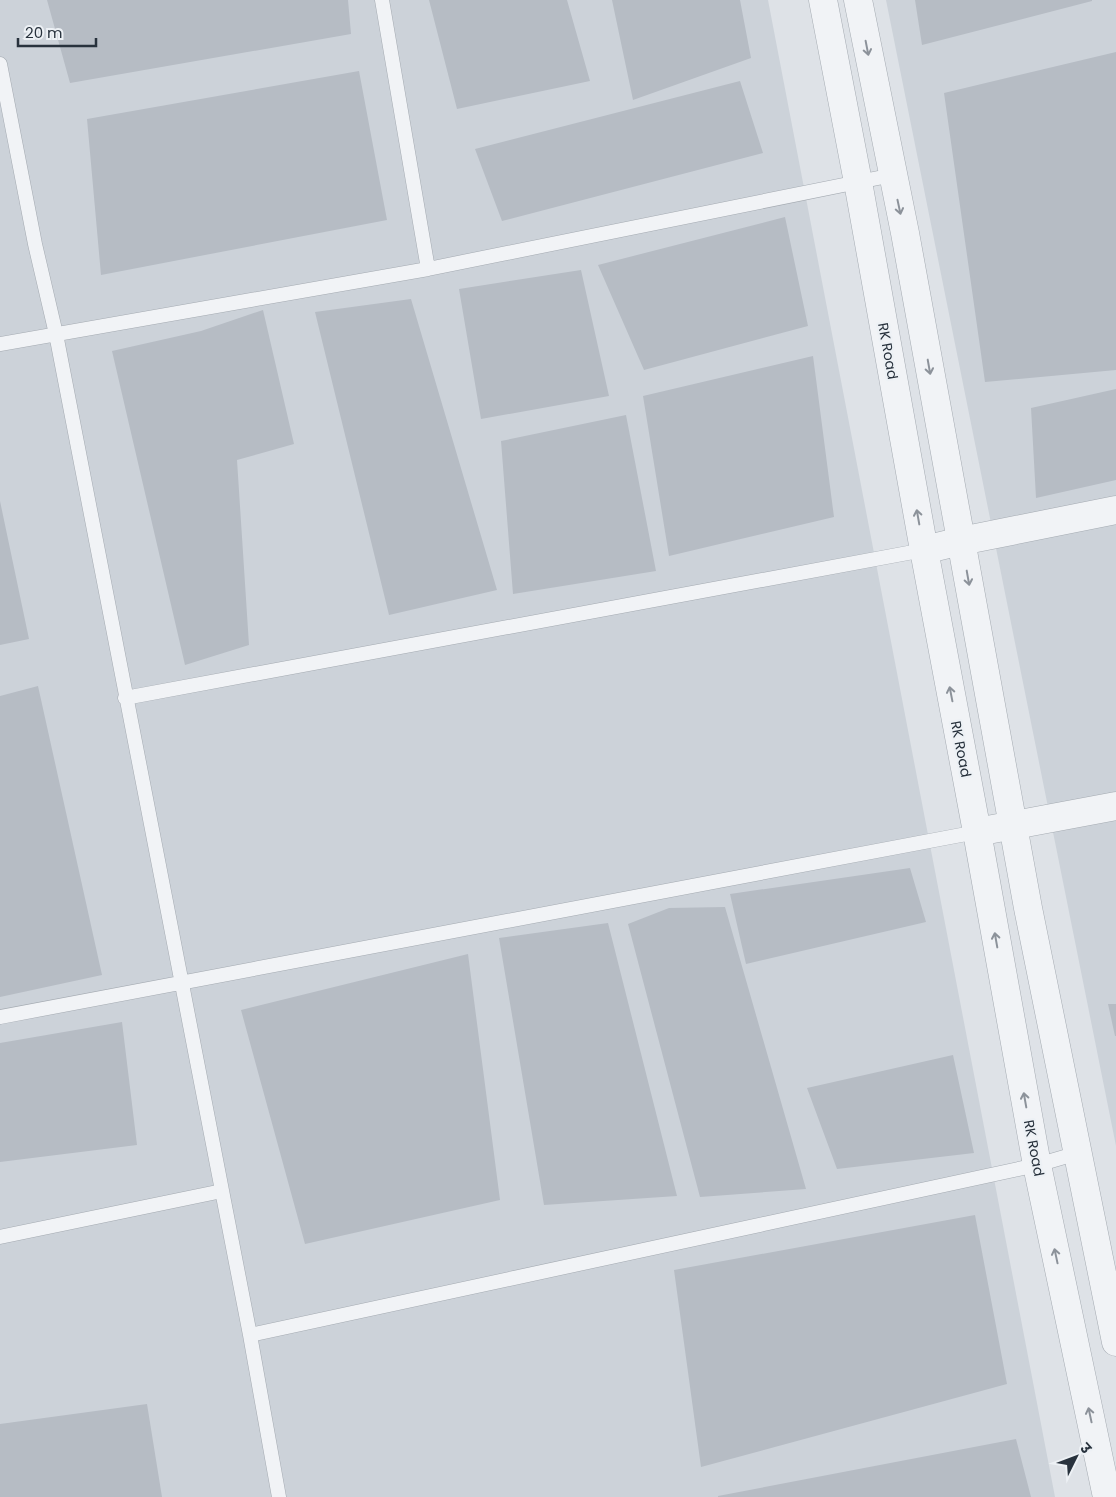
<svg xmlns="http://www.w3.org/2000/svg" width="1116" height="1497" font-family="Poppins,'Noto Sans Devanagari',sans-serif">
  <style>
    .built { fill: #ccd2d9 }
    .building { fill: #b6bcc4 }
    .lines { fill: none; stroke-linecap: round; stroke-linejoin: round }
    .service-casing { stroke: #a4aab1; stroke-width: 15 }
    .minor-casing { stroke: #a4aab1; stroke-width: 29 }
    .tertiary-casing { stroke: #a4aab1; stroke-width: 29 }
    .service { stroke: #f1f3f6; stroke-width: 14 }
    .minor { stroke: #f1f3f6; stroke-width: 28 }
    .tertiary { stroke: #f1f3f6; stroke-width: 28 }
    .oneway { stroke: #8c929a }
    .labels { text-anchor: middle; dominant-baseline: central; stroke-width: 4.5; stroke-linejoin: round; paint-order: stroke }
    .street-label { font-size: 14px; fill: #28323d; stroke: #edf1f5 }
  </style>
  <rect width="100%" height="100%" fill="#dee2e7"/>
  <path class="built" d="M0,0h768l287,1497h-1055z
    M886,0h230v1146z"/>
  <path class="building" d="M47,0h301l3,34 -281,49z
    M429,0h138l23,81 -133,28z
    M612,0h128l11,58 -118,42z
    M915,0h177v1l-170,44z
    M1116,52v318l-131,12 -41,-289z
    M359,71l28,149 -286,55 -14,-156z
    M740,81l23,72 -261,68 -27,-72z
    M785,217l23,109 -164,44 -46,-105z
    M581,270l28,126 -128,23 -22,-130z
    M411,299l86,291 -108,25 -74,-303z
    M263,310l31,134 -57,16 12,185 -64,20 -73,-314 89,-20z
    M813,356l21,161 -165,39 -26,-160z
    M1116,389v91l-80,18 -5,-90z
    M626,415l30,156 -143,23 -12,-153z
    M0,501l29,138 -29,6z
    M38,686l64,289 -102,22v-301z
    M910,868l16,54 -180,42 -16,-70z
    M725,907l81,282 -106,8 -72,-273 41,-16z
    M608,923l69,273 -133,9 -45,-267z
    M468,954l32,246 -195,44 -64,-234z
    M1108,1004h8v32h-1z
    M122,1022l15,123 -137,17v-119z
    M953,1055l21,98 -137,16 -30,-81z
    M975,1215l32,169 -306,83 -27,-197z
    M147,1404l15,93h-162v-73z
    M1016,1439l15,58h-313v-1z"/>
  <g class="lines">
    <defs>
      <path id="service" d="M382,0l46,269
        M0,64l35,180 21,90 194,1001 29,162
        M0,344l428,-75 465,-94
        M125,698l799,-148
        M0,1017l977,-185
        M0,1237l222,-46
        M250,1335l787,-170 41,-12"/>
      <path id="minor" d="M924,550l37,-9 155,-31
        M977,832l139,-26"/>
      <path id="tertiary" d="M823,0l35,182 66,368 53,282 60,333 70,332
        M858,0l47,233 123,675 88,434"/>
    </defs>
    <use href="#service" class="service-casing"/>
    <use href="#minor" class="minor-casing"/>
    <use href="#tertiary" class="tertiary-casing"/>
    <use href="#service" class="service"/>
    <use href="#minor" class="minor"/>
    <use href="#tertiary" class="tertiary"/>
  </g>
  <defs><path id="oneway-shaft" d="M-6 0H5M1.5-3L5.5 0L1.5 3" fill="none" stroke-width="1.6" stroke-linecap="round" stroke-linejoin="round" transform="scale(1.25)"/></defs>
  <g class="oneway">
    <use href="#oneway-shaft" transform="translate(867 48) rotate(79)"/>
    <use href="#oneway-shaft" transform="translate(899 207) rotate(78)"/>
    <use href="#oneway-shaft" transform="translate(929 367) rotate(80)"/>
    <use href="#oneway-shaft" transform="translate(918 517) rotate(-100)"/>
    <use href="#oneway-shaft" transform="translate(968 578) rotate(80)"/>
    <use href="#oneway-shaft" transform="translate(951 694) rotate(-101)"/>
    <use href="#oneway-shaft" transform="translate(996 940) rotate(-100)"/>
    <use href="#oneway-shaft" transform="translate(1025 1100) rotate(-100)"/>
    <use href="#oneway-shaft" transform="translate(1056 1256) rotate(-102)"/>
    <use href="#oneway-shaft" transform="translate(1090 1415) rotate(-102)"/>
  </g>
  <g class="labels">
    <g class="street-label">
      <text transform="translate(888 351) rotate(80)">RK Road</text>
      <text transform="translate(961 749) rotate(79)">RK Road</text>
      <text transform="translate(1034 1148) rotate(79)">RK Road</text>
    </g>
  </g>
  <g transform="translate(1076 1457) rotate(48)" stroke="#edf1f5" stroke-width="4" paint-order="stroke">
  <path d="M0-4L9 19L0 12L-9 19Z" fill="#28323d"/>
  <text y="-8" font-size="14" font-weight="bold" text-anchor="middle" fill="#28323d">उ</text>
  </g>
  <path d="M18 38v8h78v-8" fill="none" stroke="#28323d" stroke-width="2.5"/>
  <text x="25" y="38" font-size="15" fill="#28323d" stroke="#edf1f5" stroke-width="4" paint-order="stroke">20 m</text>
</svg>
